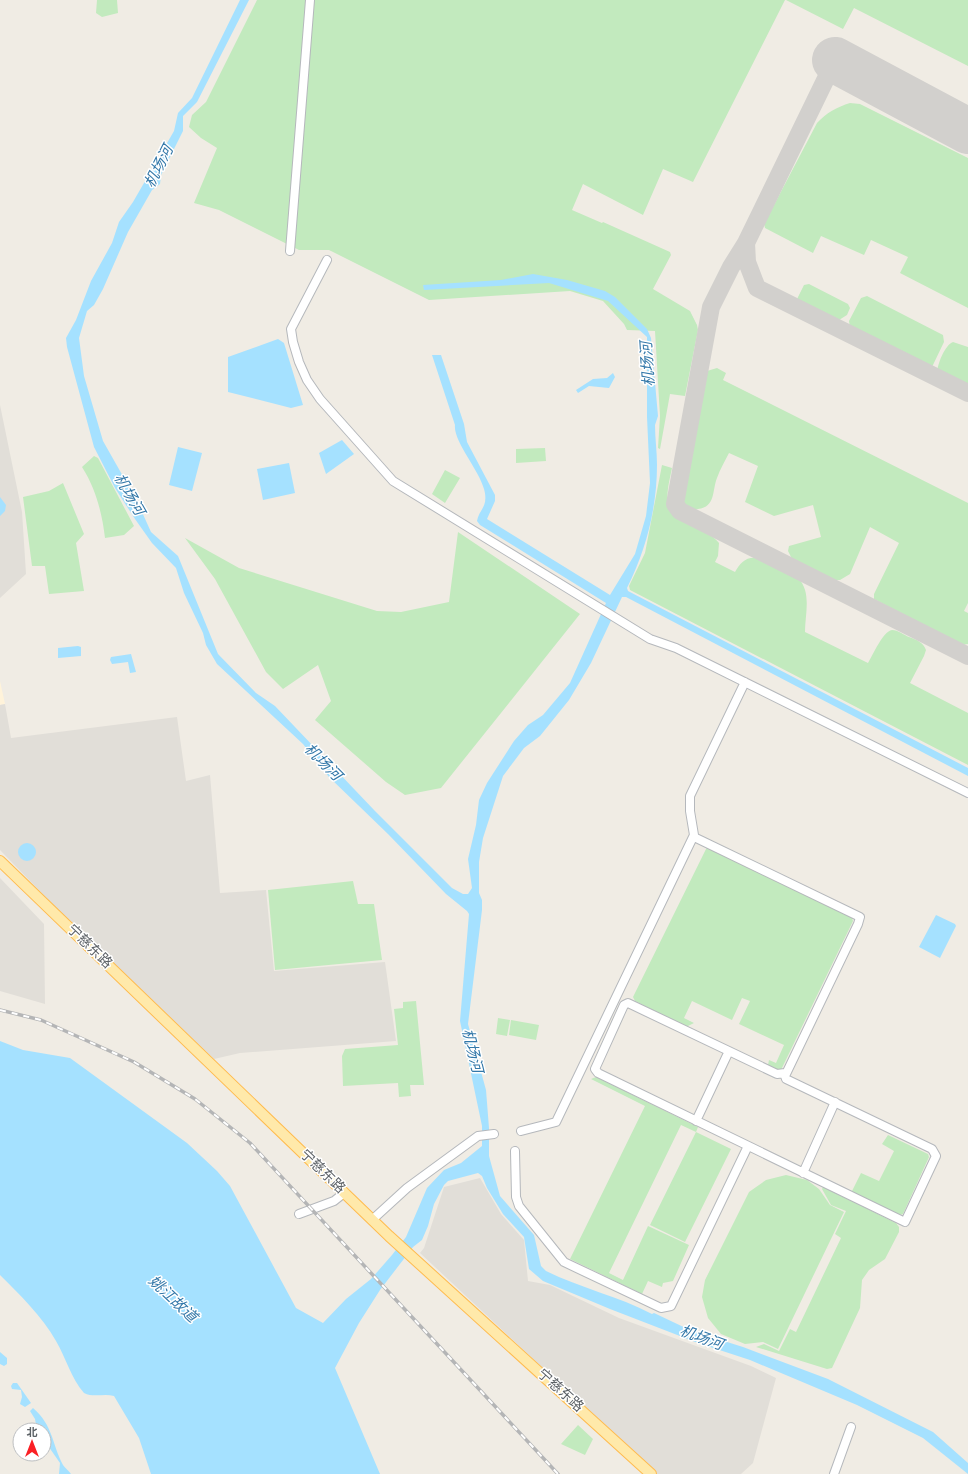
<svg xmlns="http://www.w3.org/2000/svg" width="968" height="1474" font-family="Overpass,'Noto Sans SC',sans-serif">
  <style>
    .commercial { fill: #fff3da }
    .industrial { fill: #e1ded8 }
    .green { fill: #c2eabe }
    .water { fill: #a5e1ff }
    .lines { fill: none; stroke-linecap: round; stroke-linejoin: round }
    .taxiway { stroke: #d2d0cd; stroke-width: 18 }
    .runway { stroke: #d2d0cd; stroke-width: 46 }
    .minor-casing { stroke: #b5b8bc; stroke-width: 10 }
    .major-casing { stroke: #ffbb4e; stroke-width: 12 }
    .minor { stroke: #fff; stroke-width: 8 }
    .major { stroke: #ffe9aa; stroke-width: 10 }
    .rail-casing { stroke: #b4b5b6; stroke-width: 3.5 }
    .rail { stroke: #fff; stroke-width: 2; stroke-dasharray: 6; stroke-linecap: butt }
    .labels { text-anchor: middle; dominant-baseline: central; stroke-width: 3; stroke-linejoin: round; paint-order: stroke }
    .street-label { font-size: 14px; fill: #5c6166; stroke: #fff }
    .water-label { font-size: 15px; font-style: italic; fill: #3378a9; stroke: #fff }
  </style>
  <rect width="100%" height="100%" fill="#f0ece4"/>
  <path class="commercial" d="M0,681l5,23 -5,1z"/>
  <path class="industrial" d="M0,405l22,107 4,62 -26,24z
    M5,704l6,34 166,-21 9,64 24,-6 10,118 46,-3 8,81 111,-9 11,79 -156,12 -26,6 -155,-148 -59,-61v-145z
    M0,878l44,46 1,80 -45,-13z
    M480,1178l21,36 23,26 4,41 22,4 69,33 132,48 25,12 -23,85 -12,11h-85l-236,-221 4,-5 20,-61z"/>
  <path class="green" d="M97,0h20l1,13 -16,4 -6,-4z
    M257,0h528l-92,182 -30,-13 -20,46 -60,-31 -11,26 30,13 1,-1 67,30 1,3 -18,34 37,22 7,14 1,5 -13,66 -15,-2 -10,55 -2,-1 2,-32 -5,-85 -28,-1 -3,-6 -21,-23 -33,-10 -141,9 -100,-50h-30l-80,-40 -25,-7 23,-55 -16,-10 -12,-11 3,-12 14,-13z
    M786,0h182v66l-114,-58 -11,21z
    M850,103l10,1 108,54v150l-68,-35 8,-16 -37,-17 -7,15 -43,-19 -8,17 -48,-25 -1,-4 53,-101c9,-10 20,-16 33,-20z
    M809,284l39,20 2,4 -3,7 -8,5 -42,-21 7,-14z
    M867,296l76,39 1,7 -12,25 -4,1 -78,-40 -1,-7 12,-23z
    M953,342l15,5v42l-31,-17c1,-9 8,-27 16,-30z
    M717,368l9,5 -3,7 245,123v100l-4,8 4,2v31l-6,1 -88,-46v-5l25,-51 -29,-16 -20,47 -10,6h-6l-42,-21 -4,-8 1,-5 32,-9 -8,-32 -39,11 -29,-14 13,-36 -29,-13c-4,8 -9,16 -12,25 -5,12 -1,29 -19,31 -5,1 -8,-1 -12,-4 -4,-4 -5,-7 -5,-13l23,-116 3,-5z
    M545,448l1,13 -30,2v-14z
    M94,456l4,2 36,68 -10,9 -19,3c-3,-25 -9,-49 -23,-71z
    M662,465l10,3c-2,11 -7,27 -3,38 7,20 38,21 50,37l-1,13 -3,6 20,10c5,-9 11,-16 23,-14l40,20c14,14 7,36 7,54l63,31c5,-8 15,-32 24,-33 6,0 12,5 17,7 8,3 14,5 17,13l-2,6 -14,27 58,30v52l-338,-175 -1,-4 16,-33z
    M445,470l15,8 -15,25 -13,-9z
    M63,483l21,51 -8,9 8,48 -35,3 -4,-28h-13l-9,-69 26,-6z
    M458,532l122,82 -139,174 -36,7 -19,-13 -71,-62 16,-19 -13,-36 -35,24 -17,-17 -51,-93 -30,-41 54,30 138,43 24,1 48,-10z
    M707,847l145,71 1,3 -72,149 -9,-1 -4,-4 1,-5 7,3 8,-18 -45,-21 11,-23 -8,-3 -10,22 -40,-19 -8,17 10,5 -8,4 -51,-26 -2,-4z
    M353,881l5,23h16l8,56 -107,10 -7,-80z
    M416,1001l8,84h-14l1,11 -12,1 -1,-14 -55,3 -1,-30 3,-7 53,-4 -4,-36 9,-1v-6z
    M498,1018l12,2 -3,16 -11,-2z
    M511,1020l28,5 -3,15 -27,-5z
    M596,1077l102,50 -2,5 35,17 -46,93 -35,-17 46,-93 -15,-7 -72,148 14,7 25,-54 41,19 -16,36 -10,2 -1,4 -14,-6 -6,13 -72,-35 75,-153 -54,-27z
    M888,1135l40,19 1,3 -26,57 -3,1 -46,-21 -2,-3 9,-18 18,8 15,-30 -12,-7z
    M786,1175l21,5 12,9 11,16 14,7 -66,137 -15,-7 -18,2 -24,-10 -13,-16 -6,-21 3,-17 44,-88 17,-12z
    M823,1187l73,36 3,4v5l-14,27 -16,11 -7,10 -2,28 -28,60 -5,1 -71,-22 8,-3 15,7 11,-22 6,3 45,-94 -6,-4 11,-23 -15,-6 -9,-16z
    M578,1425l15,14 -8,16 -24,-11z"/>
  <path class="water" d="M240,0h9l-52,102 -14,14v15l-22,44 -1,9 -8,6 -24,42 -25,57 -9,16 -7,6 -8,27 5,38 19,65 34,60 14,31 27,24 40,98 38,39 19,13 100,105 77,77 11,6h5l4,-6 -4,-29 8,-34 3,-25 8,-17 27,-42 14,-16 15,-10 27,-32 36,-80 -126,-78 -3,-4c2,-12 12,-14 7,-32 -5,-19 -31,-48 -29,-64l-23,-70h9l23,69 3,18 28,53v6l-8,18 123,76 25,-41 11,-38 4,-33 -3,-66v-80l-39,-36 -59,-18 -125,7 -1,-5 78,-5 32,-6 34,6 38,11 10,6 32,32 4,9 7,78 -3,9c0,13 2,27 2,40 0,43 -11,85 -30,123l1,3 340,177v8l-342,-179h-4l-31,66 -22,37 -29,36 -16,12 -21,28 -20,62 -4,24v31l3,7v10l-14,114 18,66 3,38v28l11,40 34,39 7,31 5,5c34,17 72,25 106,43l2,-1 38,18 51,16 85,32 105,53 35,31v11l-45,-36 -66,-33 -107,-45 -52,-17 -88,-34 -67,-28 -14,-12 -5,-32 -21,-23 -16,-26 -5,-12 -4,-3 -30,8 -4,4 -10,19 -6,22 -6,14 -9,7 -33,43 -21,33 -24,45 45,106h-229l-12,-36 -25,-42c-10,-3 -20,2 -30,-3 -13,-15 -18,-35 -28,-52 -14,-25 -36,-46 -56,-66v-234l23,9 47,8 117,85 30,28 13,15 66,122 27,15 23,-24 25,-20 21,-24 14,-18 21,-49 17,-18 17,-7 21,-17v-20l-22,-105 9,-107 -2,-3 -21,-17 -58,-60 -59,-57 -26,-33 -86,-80 -11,-19 -3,-12 -19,-40 -8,-25 -24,-25 -17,-24 -20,-31 -21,-41 -27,-100 -1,-9 10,-18 15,-39 21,-38 7,-21 14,-20 41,-71 4,-18 14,-15z
    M278,339l6,4 19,62 -12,3 -63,-16v-35z
    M613,373l2,4 -6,11 -20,-2 -11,7 -2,-3 17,-11 14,-1z
    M342,440l12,14 -28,20 -7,-21z
    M178,447l24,6 -10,38 -23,-6z
    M289,463l6,30 -32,7 -6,-31z
    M0,497l6,8 -1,6 -5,5z
    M78,646l3,1v9l-23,2v-10z
    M131,654l5,18 -6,1 -2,-11 -16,2 -2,-4 1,-3z
    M18 852a9 9 0 1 1 18 0a9 9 0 1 1-18 0Z
    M936,915l19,9 1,2 -16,32 -21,-11z
    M0,1352l7,6v6l-3,2 -4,-2z
    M13,1383h4l14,20 -6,4 -5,-3 2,-7 -1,-7 -9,-1 -1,-3z
    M33,1408c20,17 19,36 30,57 2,3 6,6 8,9h-12l1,-11 -16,-23v-10h-7l-2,-11 -5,-8z"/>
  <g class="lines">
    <path class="taxiway" d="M835,60l-89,183 1,19 10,26 211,105
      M746,243l-15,24 -20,40 -36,197 5,7 12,6 276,139"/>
    <path class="runway" d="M835,60l133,71"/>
    <defs>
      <path id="minor" d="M290,251l20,-251
        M327,260l-36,69 2,13 6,20 8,18 13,19 73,82 257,158 26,9 292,145
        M694,837l166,80 -2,7 -73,152 1,3 146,70 4,7 -31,66 -307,-149 -3,-4 29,-64 4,-2 149,71 8,-1
        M696,1121l33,-70
        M521,1131l35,-9 138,-287 -4,-24v-15l55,-114
        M515,1151l1,46 3,9 45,56 97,46 10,-2 77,-160
        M803,1173l32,-71
        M299,1214l35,-13 10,-8
        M372,1220l35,-32 71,-52 16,-2
        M834,1474l17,-47"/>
      <path id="major" d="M0,861l389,375 262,238"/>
    </defs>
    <use href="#minor" class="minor-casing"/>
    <use href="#major" class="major-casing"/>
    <use href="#minor" class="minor"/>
    <use href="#major" class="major"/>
    <defs>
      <path id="rail" d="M0,1010l41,10 93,42 61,37 55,44 308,331"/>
    </defs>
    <use href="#rail" class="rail-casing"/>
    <use href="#rail" class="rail"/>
  </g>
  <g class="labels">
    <g class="street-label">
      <text transform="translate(89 947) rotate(44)">宁慈东路</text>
      <text transform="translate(322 1172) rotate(44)">宁慈东路</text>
      <text transform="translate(560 1391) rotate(42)">宁慈东路</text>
    </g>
    <g class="water-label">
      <text transform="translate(160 167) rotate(-63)">机场河</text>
      <text transform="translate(649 364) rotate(-94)">机场河</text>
      <text transform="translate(128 495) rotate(60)">机场河</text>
      <text transform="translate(322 763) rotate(45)">机场河</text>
      <text transform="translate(471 1051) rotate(76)">机场河</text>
      <text transform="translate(172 1300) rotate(43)">姚江故道</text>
      <text transform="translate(701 1339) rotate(20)">机场河</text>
    </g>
  </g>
  <g transform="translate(32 1442)"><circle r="19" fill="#ffffff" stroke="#bec0c2"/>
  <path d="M0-3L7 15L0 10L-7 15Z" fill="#fa2025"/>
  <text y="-6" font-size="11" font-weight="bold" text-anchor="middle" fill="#5c6166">北</text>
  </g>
</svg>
